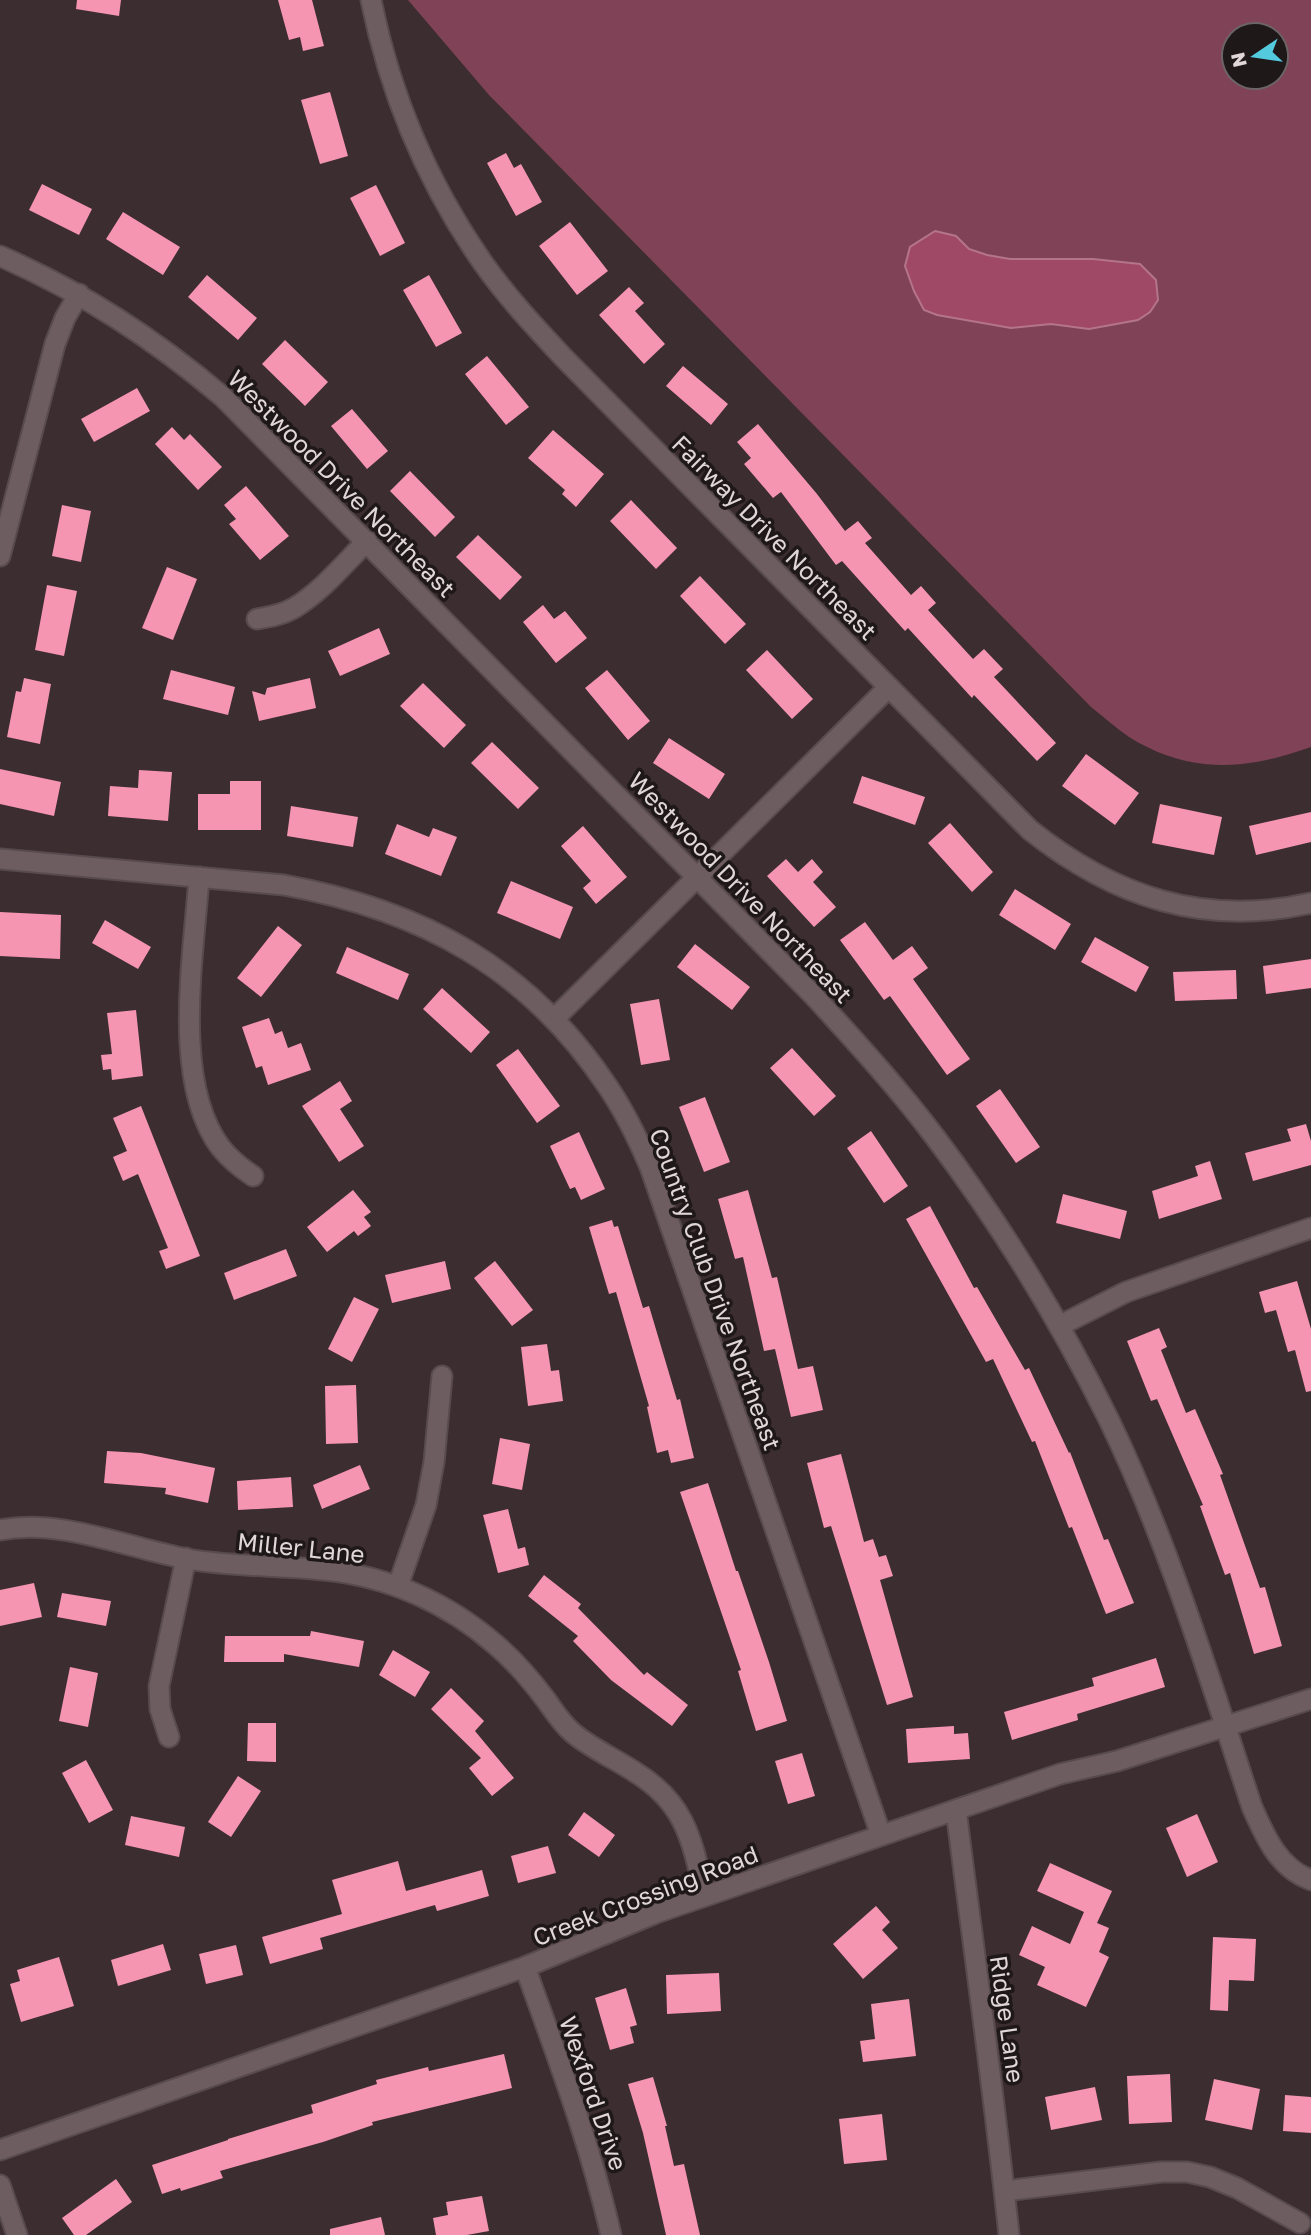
<svg xmlns="http://www.w3.org/2000/svg" width="1311" height="2235" font-family="'Golos Text',sans-serif">
  <style>
    .green { fill: #7f4256; fill-rule: evenodd }
    .water { fill: #a04967; stroke: #b47489; stroke-width: 2 }
    .building { fill: #f595b2 }
    .lines { fill: none; stroke-linecap: round; stroke-linejoin: round }
    .minor-casing { stroke: #584b4f; stroke-width: 23 }
    .tertiary-casing { stroke: #584b4f; stroke-width: 23 }
    .minor { stroke: #6d5d61; stroke-width: 19 }
    .tertiary { stroke: #6d5d61; stroke-width: 19 }
    .labels { text-anchor: middle; dominant-baseline: central; stroke-width: 7; stroke-linejoin: round; paint-order: stroke }
    .street-label { font-size: 24px; fill: #e1d7d9; stroke: #1e1819 }
  </style>
  <rect width="100%" height="100%" fill="#3c2d31"/>
  <path class="green" d="M408,0h903v747c-64,23 -121,28 -182,-10 -13,-9 -25,-20 -38,-30l-602,-612zM1234,35h42v42h-42z"/>
  <path class="water" d="M935,231l21,5 13,13 18,6 23,4h83l47,5 16,16 2,20 -8,12 -12,8 -49,9 -38,-5 -40,4 -74,-13 -13,-5 -10,-19 -9,-25 5,-19z"/>
  <path class="building" d="M77,0h44l-2,16 -43,-7z
    M278,0h34l12,46 -21,5 -3,-14 -11,3z
    M330,92l18,64 -28,8 -19,-64z
    M506,153l8,15 7,-4 21,38 -26,14 -29,-53z
    M42,184l50,25 -13,26 -50,-25z
    M376,185l29,58 -25,13 -30,-58z
    M123,212l57,35 -17,28 -57,-36z
    M570,222l38,49 -31,24 -38,-49z
    M207,275l50,43 -19,22 -50,-43z
    M429,275l33,58 -26,14 -33,-57z
    M629,287l15,16 -9,8 30,33 -21,20 -45,-49z
    M285,340l43,42 -23,24 -43,-42z
    M487,356l42,51 -23,18 -41,-51z
    M683,366l45,38 -17,21 -45,-39z
    M137,388l13,23 -56,31 -13,-23z
    M352,409l36,42 -21,18 -36,-43z
    M758,424l59,70 28,37 13,-10 14,17 -7,5 46,52 10,-9 15,17 -8,7 45,49 11,-10 19,20 -9,8 62,66 -19,18 -63,-66 -2,3 -64,-70 -3,3 -63,-70 -6,4 -55,-73 -8,6 -29,-34 7,-6 -14,-16z
    M172,427l12,13 6,-6 32,33 -24,23 -43,-46z
    M553,430l51,44 -28,33 -14,-13 3,-4 -37,-32z
    M410,471l45,46 -20,20 -45,-46z
    M246,486l43,50 -29,24 -31,-36 7,-5 -12,-14z
    M631,500l46,48 -21,21 -46,-48z
    M62,505l29,6 -10,51 -29,-6z
    M478,535l44,42 -22,23 -44,-43z
    M167,567l30,12 -24,61 -31,-12z
    M700,576l46,48 -21,20 -45,-48z
    M47,585l30,6 -13,65 -29,-6z
    M543,605l11,14 11,-8 22,27 -31,25 -33,-41z
    M379,628l11,26 -50,22 -12,-25z
    M767,650l46,49 -21,20 -46,-49z
    M171,670l64,17 -7,28 -65,-16z
    M607,670l43,51 -22,19 -43,-52z
    M24,678l27,6 -11,60 -33,-7 9,-46 5,1z
    M310,678l6,30 -57,13 -7,-30 13,4 2,-7z
    M423,683l43,42 -22,23 -44,-42z
    M669,738l56,36 -16,25 -56,-36z
    M492,742l47,46 -21,21 -47,-46z
    M1086,754l53,39 -24,32 -53,-39z
    M0,769l61,13 -7,34 -54,-12z
    M139,770l33,2 -4,49 -60,-5 2,-30 28,2z
    M862,776l63,21 -10,28 -62,-22z
    M230,781h31v49h-63v-36h32z
    M1160,804l62,13 -8,38 -62,-12z
    M291,806l67,11 -5,30 -66,-11z
    M1311,812v30l-55,13 -7,-29z
    M950,823l43,49 -21,20 -44,-49z
    M397,824l32,13 4,-9 24,9 -16,39 -56,-22z
    M583,826l44,51 -31,27 -13,-16 8,-7 -30,-35z
    M786,859l12,13 14,-13 11,13 -10,10 23,25 -22,20 -47,-51z
    M511,881l62,26 -13,32 -63,-26z
    M1015,889l56,35 -16,26 -56,-35z
    M0,912l61,3 -1,44 -60,-3z
    M105,920l46,27 -13,22 -46,-26z
    M865,922l28,38 19,-14 16,22 -15,11 57,80 -23,16 -57,-79 -6,4 -44,-60z
    M278,926l24,19 -41,52 -24,-19z
    M1095,937l54,30 -13,25 -55,-30z
    M695,944l55,43 -18,23 -55,-43z
    M347,947l62,27 -11,26 -62,-27z
    M1311,959v29l-45,6 -3,-28z
    M1236,970l1,29 -62,2 -2,-29z
    M442,988l48,44 -19,21 -48,-44z
    M659,999l11,61 -29,5 -11,-61z
    M136,1010l7,66 -31,4 -1,-11 -8,1 -2,-15 11,-1 -5,-41z
    M269,1018l6,16 7,-3 6,17 13,-5 10,27 -43,15 -6,-19 -6,2 -14,-41z
    M792,1048l44,48 -22,20 -44,-48z
    M518,1049l42,57 -23,17 -41,-58z
    M340,1081l12,20 -12,8 24,37 -25,16 -37,-56z
    M1000,1089l40,58 -24,16 -40,-57z
    M705,1097l25,65 -26,10 -25,-65z
    M141,1106l59,150 -34,13 -7,-18 9,-3 -30,-74 -15,7 -10,-24 14,-6 -14,-33z
    M1306,1124l5,17v24l-58,16 -8,-28 46,-12 -4,-12z
    M871,1131l37,55 -24,17 -37,-55z
    M579,1132l26,57 -24,11 -6,-13 -5,2 -20,-43z
    M1210,1161l12,38 -63,20 -7,-28 46,-15 -3,-10z
    M353,1190l18,22 -7,5 7,9 -13,10 -4,-5 -27,21 -20,-25z
    M748,1190l24,88 5,-1 21,92 15,-3 10,44 -32,7 -16,-68 -11,2 -21,-94 -8,2 -17,-60z
    M1063,1194l64,17 -7,28 -64,-16z
    M930,1206l44,82 3,-1 48,83 4,-2 40,85 1,-1 34,88 4,-1 26,64 -28,11 -34,-87 -3,1 -34,-87 -3,1 -39,-83 -7,3 -80,-143z
    M612,1220l2,7 4,-1 25,82 6,-2 28,94 3,-1 14,59 -23,5 -3,-13 -11,3 -10,-46 2,-1 -33,-114 -7,2 -20,-67z
    M286,1249l11,27 -63,24 -10,-27z
    M445,1261l6,28 -59,14 -7,-28z
    M495,1261l38,49 -21,16 -38,-48z
    M1297,1281l14,48v62l-5,1 -11,-42 -7,2 -12,-42 -11,3 -6,-21z
    M354,1297l25,12 -27,53 -24,-13z
    M1159,1328l8,19 -6,3 25,63 9,-4 28,65 -3,1 40,113 5,-1 17,59 -28,8 -24,-81 -5,2 -25,-69 3,-1 -46,-106 -6,2 -24,-60z
    M547,1344l4,27 8,-1 4,31 -35,5 -7,-59z
    M356,1385l2,58 -32,1 -1,-58z
    M500,1438l30,6 -8,46 -30,-6z
    M107,1451l34,2 74,15 -7,35 -43,-9 1,-6 -62,-5z
    M841,1454l23,88 9,-3 6,18 7,-2 7,21 -13,4 33,117 -26,8 -56,-179 -7,2 -17,-65z
    M360,1465l10,24 -48,20 -9,-24z
    M291,1477l2,30 -55,3 -1,-29z
    M708,1483l28,88h2l31,91 18,59 -31,10 -18,-60 3,-1 -61,-178z
    M508,1509l10,40 7,-2 4,18 -31,8 -15,-58z
    M544,1575l37,29 -3,4 66,67 3,-3 41,33 -16,21 -61,-46 -38,-39 5,-5 -50,-40z
    M34,1583l8,34 -42,9v-36z
    M62,1593l49,8 -5,25 -49,-9z
    M311,1631l53,10 -5,26 -75,-13v8h-60l1,-26h85z
    M393,1650l37,22 -15,25 -36,-22z
    M1156,1658l9,29 -88,27 1,6 -66,20 -8,-28 90,-26 -2,-8z
    M70,1667l28,6 -10,54 -29,-6z
    M451,1688l33,33 -9,10 39,47 -22,18 -23,-28 12,-10 -50,-49z
    M248,1723h28v39l-29,-1z
    M954,1726v8l14,-1 2,26 -62,4 -2,-34z
    M802,1753l13,43 -27,8 -13,-43z
    M86,1760l27,50 -24,13 -27,-50z
    M238,1776l23,15 -30,46 -23,-15z
    M584,1812l31,23 -16,22 -31,-22z
    M1197,1814l21,48 -31,15 -21,-49z
    M131,1816l54,11 -6,30 -54,-12z
    M548,1846l8,27 -38,10 -7,-27z
    M398,1861l8,30 76,-21 7,26 -52,15 -2,-6 -115,33 3,11 -53,15 -8,-27 80,-23 -10,-34z
    M1050,1863l62,28 -15,32 12,5 -10,24 10,5 -23,50 -49,-22 8,-18 -26,-12 13,-29 38,18 14,-32 -47,-21z
    M876,1906l14,16 -8,8 16,18 -35,31 -30,-35z
    M1213,1937l43,2 -2,42 -25,-1 -1,31 -18,-1z
    M163,1944l8,26 -53,16 -7,-26z
    M236,1945l7,30 -37,9 -7,-30z
    M59,1957l15,49 -53,16 -11,-38 10,-3 -3,-11z
    M719,1973l2,38 -54,3 -1,-39z
    M626,1988l11,37 -7,2 4,16 -24,7 -15,-52z
    M909,1999l7,57 -53,6 -3,-21 15,-2 -4,-35z
    M504,2054l8,34 -140,34 1,3 -50,17 -103,29 3,7 -42,13 -1,-3 -18,6 -10,-29 76,-25v-1l85,-26 -2,-8 66,-21 -1,-4 52,-13 1,4z
    M1170,2074l2,48 -43,2 -2,-48z
    M653,2077l14,49h-2l9,40 10,-2 16,71h-34l-23,-102 -15,-49z
    M1214,2079l46,10 -8,41 -47,-10z
    M1095,2087l7,33 -51,10 -6,-33z
    M1285,2095l26,2v36l-28,-2z
    M882,2114l5,46 -43,4 -5,-45z
    M116,2179l16,23 -46,33h-12l-12,-17z
    M482,2196l7,35 -22,4h-31l-3,-17 15,-3 -2,-13z
    M381,2217l4,18h-55v-6z"/>
  <g class="lines">
    <defs>
      <path id="minor" d="M371,0c19,94 57,184 112,263 24,34 52,64 80,94l467,473c84,67 174,97 281,73
        M0,256c84,37 153,82 223,141l592,600c41,45 83,91 120,140 67,89 125,184 174,283 60,124 100,257 143,387 13,29 26,61 59,73
        M0,556l55,-212 10,-26 14,-24
        M257,619c12,-2 25,-4 37,-11 27,-16 50,-44 73,-67
        M0,859l284,26c138,25 245,83 324,202 17,25 30,52 42,80l231,668
        M199,877c-5,77 -28,206 22,271 9,11 20,20 32,28
        M554,1019l335,-332
        M1059,1326l67,-34 185,-64
        M0,1530c60,-12 128,18 187,29 46,8 91,6 137,11 64,6 124,33 172,75 19,16 35,35 50,55 8,11 16,24 27,33 19,16 41,25 62,39 52,32 57,70 70,124
        M398,1586l28,-81 8,-43 8,-86
        M169,1737l-9,-28 -1,-23 27,-128
        M956,1810c18,142 38,283 53,425
        M525,1967c32,89 65,176 86,268
        M0,2185l17,50
        M1005,2191l156,-19h26l23,5 27,11 63,35"/>
      <path id="tertiary" d="M0,2150l525,-183 131,-54 404,-139 57,-13 194,-62"/>
    </defs>
    <use href="#minor" class="minor-casing"/>
    <use href="#tertiary" class="tertiary-casing"/>
    <use href="#minor" class="minor"/>
    <use href="#tertiary" class="tertiary"/>
  </g>
  <g class="labels">
    <g class="street-label">
      <text transform="translate(342 483) rotate(45)">Westwood Drive Northeast</text>
      <text transform="translate(775 537) rotate(45)">Fairway Drive Northeast</text>
      <text transform="translate(741 887) rotate(46)">Westwood Drive Northeast</text>
      <text transform="translate(716 1289) rotate(70)">Country Club Drive Northeast</text>
      <text transform="translate(301 1547) rotate(6)">Miller Lane</text>
      <text transform="translate(645 1895) rotate(-21)">Creek Crossing Road</text>
      <text transform="translate(1008 2019) rotate(82)">Ridge Lane</text>
      <text transform="translate(594 2093) rotate(71)">Wexford Drive</text>
    </g>
  </g>
  <g transform="translate(1255 56) rotate(257)"><circle r="33" fill="#1e1819" stroke="#6c6466" stroke-width="2"/>
  <path d="M0-5L12 26L0 18L-12 26Z" fill="#54cade"/>
  <text y="-10" font-size="19" font-weight="bold" text-anchor="middle" fill="#e1d7d9">N</text>
  </g>
</svg>
